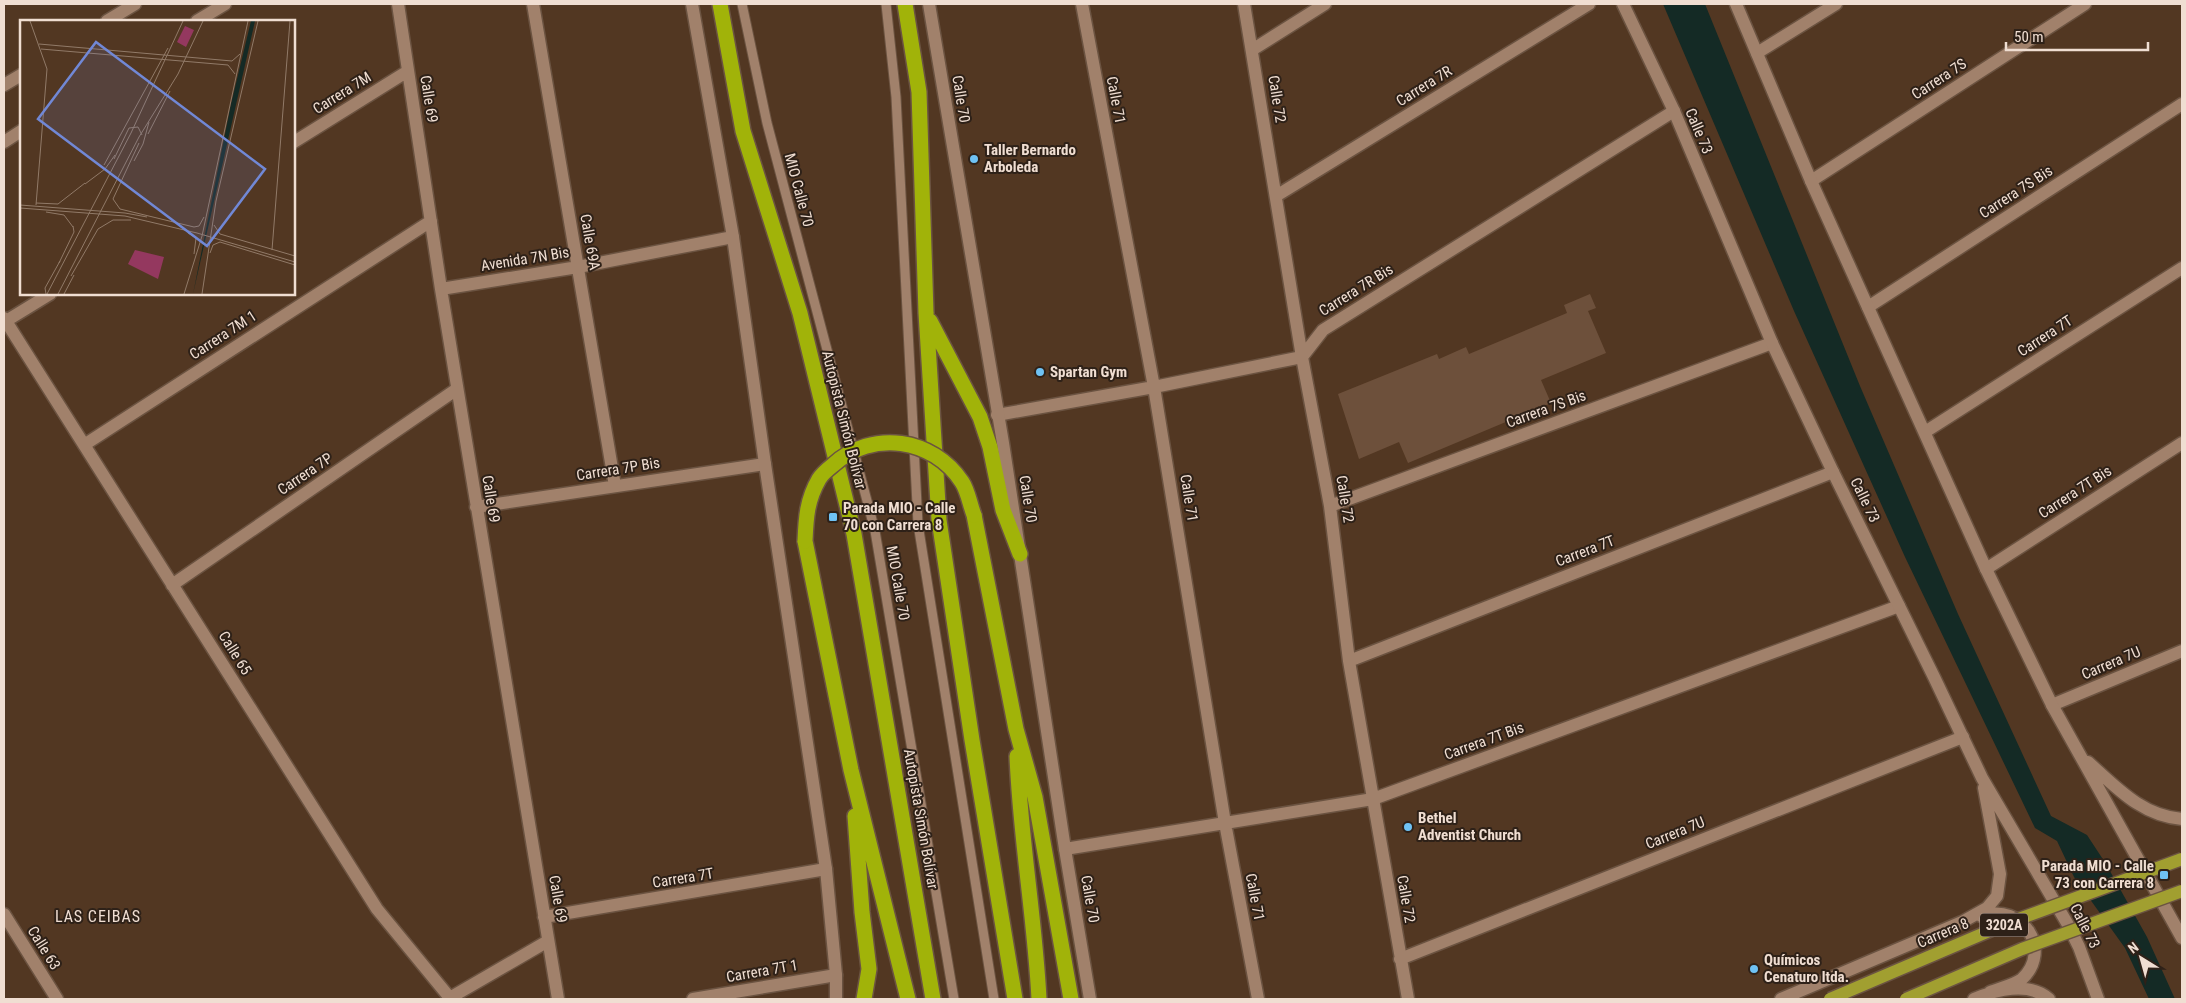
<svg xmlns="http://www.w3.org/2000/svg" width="2186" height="1003" font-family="'Roboto Condensed',sans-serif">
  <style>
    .water { fill: #142a25 }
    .building { fill: #6d503b }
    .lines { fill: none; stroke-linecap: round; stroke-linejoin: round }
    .lane-casing { stroke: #6b5341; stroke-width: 11 }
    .street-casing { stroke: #6b5341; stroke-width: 15 }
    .secondary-casing { stroke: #6b5341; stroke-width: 15 }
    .highway-casing { stroke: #6b5341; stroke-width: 18 }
    .lane { stroke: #a1816b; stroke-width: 9 }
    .street { stroke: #a1816b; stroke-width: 12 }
    .secondary { stroke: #a1816b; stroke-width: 12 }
    .highway { stroke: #a1b309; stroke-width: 15 }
    .primary-bridge-casing { stroke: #6b5341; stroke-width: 15; stroke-linecap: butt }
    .highway-bridge-casing { stroke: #6b5341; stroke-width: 18; stroke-linecap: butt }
    .primary-bridge { stroke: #a19f30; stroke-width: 12 }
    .highway-bridge { stroke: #a1b309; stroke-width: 15 }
    .poi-dot { fill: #6fc2f4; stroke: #2e2118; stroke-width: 2 }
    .labels { text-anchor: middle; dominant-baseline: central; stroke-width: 4; stroke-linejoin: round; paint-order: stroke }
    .shield { fill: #2e2118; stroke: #b6a59a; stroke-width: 1 }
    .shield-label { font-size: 14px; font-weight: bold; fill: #f0ded2 }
    .street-label { font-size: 15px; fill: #f0ded2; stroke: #2e2118 }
    .poi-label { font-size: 15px; font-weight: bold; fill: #f0ded2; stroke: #2e2118; text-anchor: start }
    .neighbourhood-label { font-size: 16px; letter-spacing: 1px; fill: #f0ded2; stroke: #2e2118 }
    .inset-road { fill: none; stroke: #917a68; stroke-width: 1 }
    .view { fill: #7188d6; fill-opacity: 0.15; stroke: #7188d6; stroke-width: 2.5 }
    .inset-edge { fill: none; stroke: #f0ded2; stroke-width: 2.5 }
  </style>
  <rect width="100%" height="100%" fill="#523722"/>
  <path class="water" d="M1663,4h42l155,382 98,228 93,202 36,19 19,29 41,73 28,62h-26l-24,-51 -51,-71 -17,-36 -22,-13 -130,-271 -111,-246z"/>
  <path class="building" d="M1590,294l6,14 -8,3 18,42 -65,27 10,23 -143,60 -9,-21 -40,17 -21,-65 99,-40 2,5 27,-12 3,7 98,-41 -3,-8z"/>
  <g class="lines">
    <defs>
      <path id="lane" d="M742,4l25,119 108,408 79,468
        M886,4l10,93 22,427 76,475"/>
      <path id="street" d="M398,4l43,285 117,710
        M533,4l82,482
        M1082,4l72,383 71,436 33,176
        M1244,4l58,353 28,149 19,155 59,338
        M1252,50l73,-46
        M1757,53l79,-49
        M294,142l114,-71
        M1811,181l274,-177
        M1276,196l313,-192
        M441,289l137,-22 155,-30
        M1868,307l314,-203
        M4,318l373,591 73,89
        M6,321l44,-27
        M997,415l157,-28 148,-30 21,-27 351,-219
        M1925,432l257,-164
        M84,445l347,-224
        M1330,506l442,-163
        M476,507l289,-43
        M1986,569l196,-126
        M172,585l285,-196
        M1349,661l484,-189
        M2052,705l130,-54
        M1065,849l308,-50 526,-193
        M544,917l282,-48
        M1400,959l563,-222
        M448,999l100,-58
        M693,999l143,-24"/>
      <path id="secondary" d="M692,4l41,233 32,227 61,405 10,106v24
        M929,4l74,439 62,406 25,150
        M1623,4l51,107 98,232 61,129 101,205 48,101 85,145 12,24 19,52
        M1736,4l75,177 175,388 66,136 130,233
        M107,21l28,-17
        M197,21l28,-17
        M4,85l17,-10
        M4,142l17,-11
        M2088,762c29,26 54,54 94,57
        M4,914l53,85
        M1981,916c42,-14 72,34 41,63 -8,6 -22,9 -32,13
        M1781,999l181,-77 25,-14 10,-12 3,-22 -16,-86
        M1974,999c21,-9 55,-18 75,0"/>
      <path id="highway" d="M720,4l23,127 57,182 54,221 79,465
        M905,4l14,88 7,221 13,207 33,220 43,259
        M930,321l50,96 10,30 13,63 17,44
        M974,515l42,214 19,68 36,202
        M805,541l46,229 57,229
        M1017,756c3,81 18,162 22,243
        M855,816l7,96 7,57 -5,30"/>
    </defs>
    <use href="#lane" class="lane-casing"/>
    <use href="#street" class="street-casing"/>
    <use href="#secondary" class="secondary-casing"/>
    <use href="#highway" class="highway-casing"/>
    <use href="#lane" class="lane"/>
    <use href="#street" class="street"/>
    <use href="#secondary" class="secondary"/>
    <use href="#highway" class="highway"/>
    <defs>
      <path id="primary-bridge" d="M1830,999l178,-76 174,-64
        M1906,999l116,-50 160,-58"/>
      <path id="highway-bridge" d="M805,541c1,-24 2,-41 14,-62 3,-5 9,-10 14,-14 39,-36 100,-27 129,17 6,9 8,23 12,33"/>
    </defs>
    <use href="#primary-bridge" class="primary-bridge-casing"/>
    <use href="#highway-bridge" class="highway-bridge-casing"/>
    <use href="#primary-bridge" class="primary-bridge"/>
    <use href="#highway-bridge" class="highway-bridge"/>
  </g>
  <g class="poi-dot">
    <circle cx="974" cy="159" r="5"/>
    <circle cx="1040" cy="372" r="5"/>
    <rect x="828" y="512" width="10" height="10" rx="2.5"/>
    <circle cx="1408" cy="827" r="5"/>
    <rect x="2159" y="870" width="10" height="10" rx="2.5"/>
    <circle cx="1754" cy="969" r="5"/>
  </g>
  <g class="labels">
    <rect class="shield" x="1980" y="913.5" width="48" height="23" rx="4"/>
    <g class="shield-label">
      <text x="2004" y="925">3202A</text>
    </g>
    <g class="street-label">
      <text transform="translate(1939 79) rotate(-33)">Carrera 7S</text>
      <text transform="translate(1424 86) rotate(-32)">Carrera 7R</text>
      <text transform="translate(342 93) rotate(-32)">Carrera 7M</text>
      <text transform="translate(429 99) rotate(81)">Calle 69</text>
      <text transform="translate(961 99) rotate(81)">Calle 70</text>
      <text transform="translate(1277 99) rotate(81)">Calle 72</text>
      <text transform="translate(1116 100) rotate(79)">Calle 71</text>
      <text transform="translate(1699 131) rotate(67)">Calle 73</text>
      <text transform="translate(799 190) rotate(75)">MIO Calle 70</text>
      <text transform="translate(2016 192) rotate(-33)">Carrera 7S Bis</text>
      <text transform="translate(590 242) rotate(80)">Calle 69A</text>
      <text transform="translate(525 259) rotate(-9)">Avenida 7N Bis</text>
      <text transform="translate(1356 290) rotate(-32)">Carrera 7R Bis</text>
      <text transform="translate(223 335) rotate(-33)">Carrera 7M 1</text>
      <text transform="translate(2045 336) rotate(-33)">Carrera 7T</text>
      <text transform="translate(1546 409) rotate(-20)">Carrera 7S Bis</text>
      <text transform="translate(844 420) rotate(76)">Autopista Simón Bolívar</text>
      <text transform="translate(618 469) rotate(-9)">Carrera 7P Bis</text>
      <text transform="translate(305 474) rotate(-34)">Carrera 7P</text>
      <text transform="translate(2075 492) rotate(-33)">Carrera 7T Bis</text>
      <text transform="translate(1189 498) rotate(81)">Calle 71</text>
      <text transform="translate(491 499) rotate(81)">Calle 69</text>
      <text transform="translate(1028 499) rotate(81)">Calle 70</text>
      <text transform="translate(1345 499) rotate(81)">Calle 72</text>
      <text transform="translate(1865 500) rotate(64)">Calle 73</text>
      <text transform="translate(1585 551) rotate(-21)">Carrera 7T</text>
      <text transform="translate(898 583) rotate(80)">MIO Calle 70</text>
      <text transform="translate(235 653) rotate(58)">Calle 65</text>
      <text transform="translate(2111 663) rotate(-23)">Carrera 7U</text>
      <text transform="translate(1484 741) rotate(-20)">Carrera 7T Bis</text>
      <text transform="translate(921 819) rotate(80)">Autopista Simón Bolívar</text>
      <text transform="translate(1675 833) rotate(-22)">Carrera 7U</text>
      <text transform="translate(683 878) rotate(-9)">Carrera 7T</text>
      <text transform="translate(1255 897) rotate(79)">Calle 71</text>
      <text transform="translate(558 899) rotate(80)">Calle 69</text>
      <text transform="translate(1090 899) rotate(80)">Calle 70</text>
      <text transform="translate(1406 899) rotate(80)">Calle 72</text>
      <text transform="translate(2085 926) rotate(63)">Calle 73</text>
      <text transform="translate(1943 933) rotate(-23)">Carrera 8</text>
      <text transform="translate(44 948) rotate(58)">Calle 63</text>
      <text transform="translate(762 971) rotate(-10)">Carrera 7T 1</text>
    </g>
    <g class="poi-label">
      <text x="984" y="150">Taller Bernardo<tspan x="984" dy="17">Arboleda</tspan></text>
      <text x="1050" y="372">Spartan Gym</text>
      <text x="843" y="508">Parada MIO - Calle<tspan x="843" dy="17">70 con Carrera 8</tspan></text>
      <text x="1418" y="818">Bethel<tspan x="1418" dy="17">Adventist Church</tspan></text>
      <text x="2154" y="866" text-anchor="end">Parada MIO - Calle<tspan x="2154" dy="17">73 con Carrera 8</tspan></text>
      <text x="1764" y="960">Químicos<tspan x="1764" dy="17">Cenaturo ltda.</tspan></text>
    </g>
    <g class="neighbourhood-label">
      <text x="98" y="916">LAS CEIBAS</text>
    </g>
  </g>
  <g transform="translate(20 20)">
    <rect width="275" height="275" fill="#523722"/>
    <path d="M165,6l9,4 -8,17 -9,-5zM115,230l29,7 -6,22 -30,-15z" fill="#94385f"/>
    <path d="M231,1h4l-62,273 38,-190z" fill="#142a25"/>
    <path class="inset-road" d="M10,1l17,48 -11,136M19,24l193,17 8,-7M21,29l187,16 7,9M128,114l22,-43M123,124l6,-22M94,139l15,-31 9,-1 4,8M114,141l9,-17M84,145l64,-117M65,164l20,-15 10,-14M93,179l7,10 74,18 5,-1 5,-9M93,179l26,-56M16,183l22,1 27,-21M0,185l105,8 22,4M0,188l105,8 72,17 98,29M26,192l18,3 9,12M194,205l6,9 75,22M78,209l15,-9h18M168,213l8,5 -2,16M252,230l18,-229M190,233l3,-8 7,-3 75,23M39,243l15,-31 -1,-6M51,256l27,-47M26,274l-1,-6 15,-27M27,274l84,-161 52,-112M38,274l81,-157 39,-63 25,-53M44,274l10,-19M164,274l18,-58 46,-215M182,274l14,-93 42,-180"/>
    <path class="view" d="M76,22l169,127 -58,77 -169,-127z"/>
    <rect width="275" height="275" class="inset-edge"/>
  </g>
  <rect width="2186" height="1003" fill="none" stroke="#f0ded2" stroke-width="10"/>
  <g transform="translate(2141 958) rotate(323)" stroke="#2e2118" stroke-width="4" paint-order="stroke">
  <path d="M0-4L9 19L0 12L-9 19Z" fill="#f0ded2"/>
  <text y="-8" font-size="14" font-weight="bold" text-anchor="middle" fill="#f0ded2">N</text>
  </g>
  <path d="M2006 42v8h142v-8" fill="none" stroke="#f0ded2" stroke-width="2.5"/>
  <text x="2014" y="42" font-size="15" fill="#f0ded2" stroke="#2e2118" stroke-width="4" paint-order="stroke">50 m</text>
</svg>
